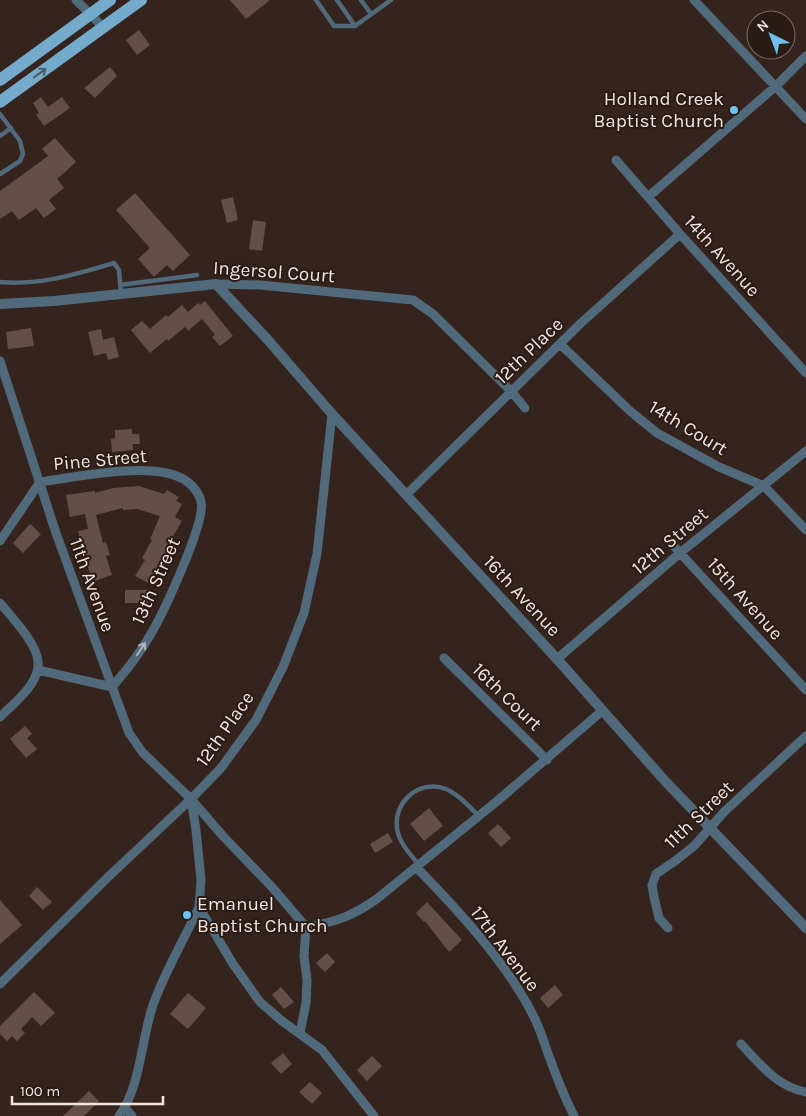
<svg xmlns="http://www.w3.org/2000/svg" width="806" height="1116" font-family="Karla,sans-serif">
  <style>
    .building { fill: #634f48 }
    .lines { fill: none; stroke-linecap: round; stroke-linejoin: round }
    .service { stroke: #506a7b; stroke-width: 4.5 }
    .minor { stroke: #506a7b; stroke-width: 9 }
    .tertiary { stroke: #506a7b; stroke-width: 10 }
    .primary { stroke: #74abcd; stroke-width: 12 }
    .oneway { stroke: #4c5c68 }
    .oneway2 { stroke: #b1b4b8 }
    .poi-dot { fill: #6ec2f3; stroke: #2b1b15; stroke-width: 2 }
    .labels { text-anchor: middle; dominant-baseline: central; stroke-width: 4; stroke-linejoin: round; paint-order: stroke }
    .poi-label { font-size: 19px; fill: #f1e5e0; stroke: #2b1b15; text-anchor: end }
    .street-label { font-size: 19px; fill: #f1e5e0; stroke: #2b1b15 }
  </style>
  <rect width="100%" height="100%" fill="#35241e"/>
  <path class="building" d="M230,0h40l-24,19z
    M139,30l11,15 -13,10 -11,-15z
    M110,67l7,9 -22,22 -11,-10z
    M41,97l7,10 14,-10 8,11 -26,18 -8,-11 3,-2 -6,-10z
    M55,138l21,24 -19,17 7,9 -15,12 7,9 -12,9 -8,-10 -17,12 -7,-9 -12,8v-28l48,-35 -6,-7z
    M135,193l55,62 -17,16 -6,-6 -13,12 -16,-18 12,-11 -34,-38z
    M233,197l5,23 -11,3 -6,-23z
    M253,220l13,2 -4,29 -13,-2z
    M205,301l28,35 -13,10 -8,-9 3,-2 -13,-16 -14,12 -3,-4 -17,14 -1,-2 -17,14 -19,-23 11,-9 8,8 16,-14 2,2 14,-12 6,7 10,-9 2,2z
    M31,328l3,18 -26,3 -2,-17z
    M101,329l2,11 11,-3 5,20 -11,3 -2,-7 -12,3 -6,-24z
    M132,429v5h7l1,10h-7v6l-21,2 -1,-13 4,-1v-8z
    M139,486l25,8 3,-4 12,7 -3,4 6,3 -7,13 7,4 -9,15 2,1 -17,37 2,1 -6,11 -19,-10 10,-16 -3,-2 10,-18 -2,-1 10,-23 -23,-7 -14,1v-2l-27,7 7,28 3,-1 4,13 -4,1 6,19 -20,7 -14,-51 10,-2 -3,-15 -15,3 -4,-22 29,-4v2l18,-5z
    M30,524l11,10 -18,19 -10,-10z
    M125,590h23v13h-23z
    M25,726l7,8 -5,4 10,11 -11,9 -16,-19z
    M429,808l14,18 -19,15 -14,-17z
    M498,824l13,14 -10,9 -13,-14z
    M388,833l5,9 -18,11 -5,-9z
    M37,887l15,15 -9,8 -14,-14z
    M0,900l22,25 -22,19z
    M427,902l35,38 -13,12 -24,-31 -1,1 -8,-9z
    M327,953l8,9 -10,10 -9,-9z
    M555,985l8,10 -15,13 -8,-10z
    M281,987l13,15 -10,7 -12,-14z
    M34,992l21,21 -14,13 -9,-9 -11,12 4,4 -8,8 -5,-5 -5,5 -7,-7v-8z
    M188,993l18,15 -18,21 -18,-15z
    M283,1053l9,11 -11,10 -10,-11z
    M372,1056l10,10 -15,15 -10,-11z
    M310,1082l12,11 -10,11 -13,-12z
    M89,1091l10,10 -15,15h-21z"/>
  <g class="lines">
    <path class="service" d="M316,0l18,26h21l36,-26
      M337,0l18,26
      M361,0l10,14
      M0,114l20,27 3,13 -3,7 -20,13
      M0,136l11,-8
      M0,282c38,4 77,-8 114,-19l5,7 2,24
      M120,285l77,-10
      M419,865c-8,-10 -18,-20 -21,-32 -8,-29 21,-55 48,-44 13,5 23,18 33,27"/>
    <path class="minor" d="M76,0l27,27
      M694,0l112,119
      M616,160l64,74 126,139
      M648,197l128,-111 30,-30
      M216,284l44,1 153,15 20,14 78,77 14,17
      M560,344l70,67 27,22 62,34 45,19 42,44
      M0,361l56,172 73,200 14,20 48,46 31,36 49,51 35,41
      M406,495l174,-171 100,-90
      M0,541l40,-59c36,-5 107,-20 139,-5 10,4 20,14 22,25 5,20 -37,109 -49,130 -11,20 -25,38 -40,55
      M670,542l136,148
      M0,603c11,13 37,41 38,58 1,8 -2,15 -6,22 -8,13 -21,23 -32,34
      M444,658l103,102
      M557,659l123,-106 126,-102
      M38,670l74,17
      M191,799l5,31 5,50 -2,27 34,57 27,38 22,19 40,29 52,66
      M416,867c42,43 91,96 118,150 6,12 10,26 15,39 7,20 15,40 25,60
      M306,927c30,-5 47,-11 72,-29l118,-96 106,-91
      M668,928l-9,-10 -5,-21 -2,-12 4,-11 19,-13 19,-15 30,-34 82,-76
      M0,984l106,-105 85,-80 30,-31 35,-48 27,-53 21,-54 13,-59 15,-140
      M300,1033l6,-30 1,-23 -3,-24 2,-29
      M741,1044c19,20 36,43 65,48
      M125,1108l7,8
      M119,1116c22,-30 22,-76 34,-111 12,-34 31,-65 46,-98"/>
    <path class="tertiary" d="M0,304l54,-3 162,-17 52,56 64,74 225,245 108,122 141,147"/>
    <path class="primary" d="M0,80l110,-80
      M0,102l141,-102"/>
  </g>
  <defs><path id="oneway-shaft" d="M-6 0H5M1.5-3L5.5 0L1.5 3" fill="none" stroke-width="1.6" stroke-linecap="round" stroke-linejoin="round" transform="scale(1.25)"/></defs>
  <use class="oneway" href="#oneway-shaft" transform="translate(40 73) rotate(-36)"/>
  <use class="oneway2" href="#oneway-shaft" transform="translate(141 649) rotate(-56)"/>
  <g class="poi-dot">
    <circle cx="734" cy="110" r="5"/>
    <circle cx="187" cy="915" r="5"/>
  </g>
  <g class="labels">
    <g class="poi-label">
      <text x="724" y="99">Holland Creek<tspan x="724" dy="22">Baptist Church</tspan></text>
      <text x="197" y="904" text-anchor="start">Emanuel<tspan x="197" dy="22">Baptist Church</tspan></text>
    </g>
    <g class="street-label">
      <text transform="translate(722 256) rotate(48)">14th Avenue</text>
      <text transform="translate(274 272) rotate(4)">Ingersol Court</text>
      <text transform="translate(529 351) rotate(-44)">12th Place</text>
      <text transform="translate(688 428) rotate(31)">14th Court</text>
      <text transform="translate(100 460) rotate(-5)">Pine Street</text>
      <text transform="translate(670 541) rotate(-40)">12th Street</text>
      <text transform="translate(156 581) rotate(-66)">13th Street</text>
      <text transform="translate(92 585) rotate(70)">11th Avenue</text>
      <text transform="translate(522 596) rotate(47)">16th Avenue</text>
      <text transform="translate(745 599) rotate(48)">15th Avenue</text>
      <text transform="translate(507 697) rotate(44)">16th Court</text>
      <text transform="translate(225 729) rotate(-55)">12th Place</text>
      <text transform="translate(699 815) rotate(-44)">11th Street</text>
      <text transform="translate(505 949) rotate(53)">17th Avenue</text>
    </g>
  </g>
  <g transform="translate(771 35) rotate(318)"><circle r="24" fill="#2b1b15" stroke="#7a6c66"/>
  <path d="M0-4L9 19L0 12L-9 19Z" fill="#6ec2f3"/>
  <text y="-8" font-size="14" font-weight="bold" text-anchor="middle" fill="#f1e5e0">N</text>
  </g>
  <path d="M12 1096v8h151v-8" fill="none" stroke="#f1e5e0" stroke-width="2.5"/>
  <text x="20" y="1096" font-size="15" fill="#f1e5e0" stroke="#2b1b15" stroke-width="4" paint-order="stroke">100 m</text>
</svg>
